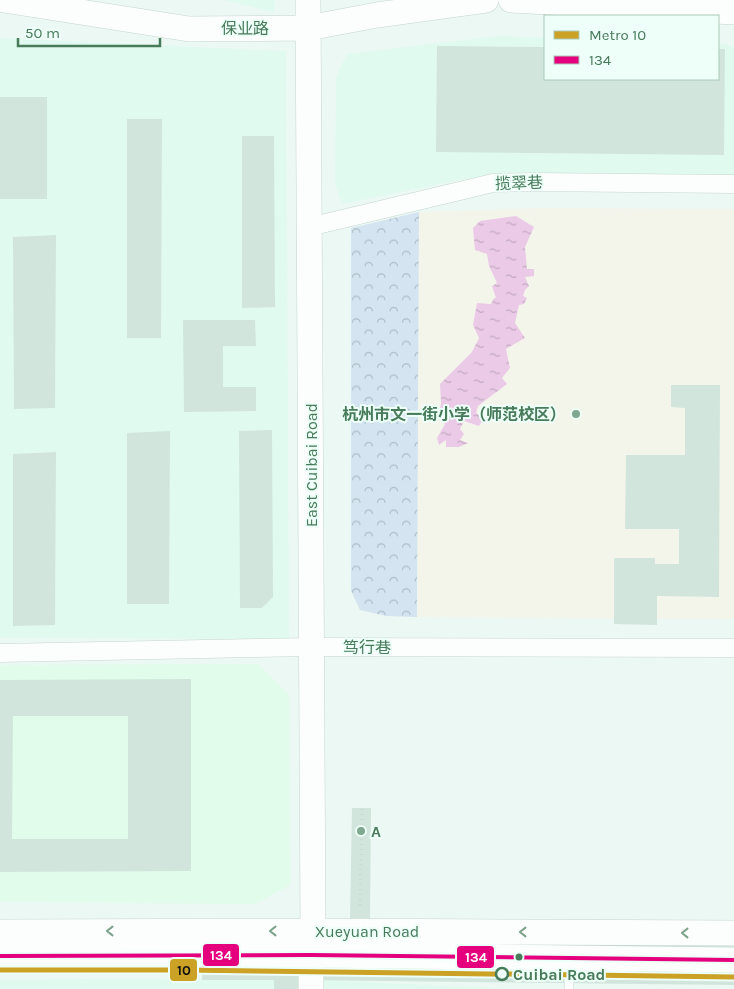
<svg xmlns="http://www.w3.org/2000/svg" width="734" height="989" font-family="Karla,'Noto Sans SC',sans-serif">
  <style>
    .residential { fill: #e1faf0 }
    .commercial { fill: #e1fceb }
    .education { fill: #f4f5ea }
    .park { fill: url(#park-crowns) }
    .water { fill: url(#water-ripples) }
    .building { fill: #d1e5dc; fill-rule: evenodd }
    .lines { fill: none; stroke-linecap: round; stroke-linejoin: round }
    .lane-casing { stroke: #c6d6ce; stroke-width: 10 }
    .street-casing { stroke: #c6d6ce; stroke-width: 19 }
    .secondary-casing { stroke: #c4d6cd; stroke-width: 26 }
    .path { stroke: #cadad1; stroke-width: 3; stroke-dasharray: 1 4; stroke-linecap: butt }
    .lane { stroke: #fcfefd; stroke-width: 9 }
    .street { stroke: #fcfefd; stroke-width: 18 }
    .secondary { stroke: #fcfefd; stroke-width: 25 }
    .bus-1-casing { stroke: #edfff8; stroke-width: 8 }
    .bus-1 { stroke: #e5007d; stroke-width: 4 }
    .metro-1-casing { stroke: #edfff8; stroke-width: 9 }
    .metro-1 { stroke: #cba126; stroke-width: 5 }
    .oneway { stroke: #7da28b }
    .poi-dot { fill: #80a790; stroke: #edfff8; stroke-width: 2 }
    .bus-dot { fill: #477b5a; stroke: #edfff8; stroke-width: 2 }
    .stop-dot { fill: #edfff8; stroke: #477b5a; stroke-width: 2.5 }
    .labels { text-anchor: middle; dominant-baseline: central; stroke-width: 4; stroke-linejoin: round; paint-order: stroke }
    .street-label { font-size: 16px; fill: #477b5a; stroke: #edfff8 }
    .poi-label { font-size: 16px; font-weight: bold; fill: #477b5a; stroke: #edfff8; text-anchor: end }
    .stop-label { font-size: 16px; font-weight: bold; fill: #477b5a; stroke: #edfff8; text-anchor: start }
    .line-badge { stroke: #edfff8; stroke-width: 2 }
    .badge-label { font-size: 14px; text-anchor: middle; font-weight: bold; fill: #fff }
    .pale-badge-label { font-size: 14px; text-anchor: middle; font-weight: bold; fill: #111 }
  </style>
  <defs>
    <pattern id="park-crowns" width="20" height="18" patternUnits="userSpaceOnUse" patternTransform="scale(1.25)"><rect width="20" height="18" fill="#d4e4f1"/><path d="M2 6a3 3 0 1 1 6 0M12 15a3 3 0 1 1 6 0" fill="none" stroke="#aebec6"/></pattern>
    <pattern id="water-ripples" width="26" height="14" patternUnits="userSpaceOnUse" patternTransform="scale(1.25)"><rect width="26" height="14" fill="#ebcae7"/><path d="M2 4q2-2 4 0t4 0M15 11q2-2 4 0t4 0" fill="none" stroke="#c0a9be"/></pattern>
  </defs>
  <rect width="100%" height="100%" fill="#ebf8f4"/>
  <path class="residential" d="M224,0h51l-1,12z
    M498,36l47,2v41h173v-35h8l8,4v128h-164l-100,2 -128,26 -7,-20 1,-107 11,-23z
    M0,38l286,13 3,588 -289,-1z
    M80,979l243,1 188,9h-511v-9z"/>
  <path class="commercial" d="M258,664l31,31 1,190 -35,19 -255,-2v-237z"/>
  <path class="education" d="M542,208l192,1v410l-317,-2 2,-405z"/>
  <path class="park" d="M419,212l-2,405 -31,-1 -26,-6 -9,-19v-363z"/>
  <path class="water" d="M516,216l18,11 -9,20 2,22h7v7l-9,1 4,9 -4,4 -2,6 4,2 -3,6 -5,1 -4,18 10,15 -19,11 4,19 -8,10 5,6 -29,22 -2,7 8,5 -5,8 -15,-5 -4,8 4,5 -4,6 8,3 -9,4h-13v-7l-7,5 -2,-7 8,-14 -1,-7 -6,-1 3,-12 -1,-20 32,-32 7,-14 -6,-13 4,-22 14,1 3,-6h2l-4,-12 5,-3 -8,-17 -2,-12 -12,-4 -2,-22 7,-7z"/>
  <path class="building" d="M437,46l108,1v32h173v-30h7l-1,106 -288,-3z
    M0,97h47v102h-47z
    M127,119h35l-1,219h-34z
    M242,136h32l1,171 -33,1z
    M56,235l-1,173 -41,1 -1,-172z
    M183,320h72l1,26h-33v41h33v24l-72,1z
    M671,385h49l-1,212 -62,-1v29l-43,-1v-66h41v6h24v-35h-54l1,-74h59v-47l-14,-1z
    M272,430l1,167 -11,11h-22l-1,-177z
    M170,431l-1,173h-42v-171z
    M56,452l-1,173 -42,1v-172z
    M191,679v192l-191,1v-192zM13,716h115v123h-116z
    M352,808h19l-1,112 364,7v58l-432,-5v9h-28v-9h-72l2,-61 146,1z"/>
  <g class="lines">
    <defs>
      <path id="lane" d="M569,959v30"/>
      <path id="street" d="M309,227l184,-44 39,-1 202,2
        M0,653l312,-6 422,1"/>
      <path id="secondary" d="M4,0l185,29 119,-1 69,-13 109,-15
        M308,0l5,931 -2,24v34
        M511,0l223,12
        M0,932l313,-1 421,2
        M0,956l311,-1 423,5"/>
    </defs>
    <use href="#lane" class="lane-casing"/>
    <use href="#street" class="street-casing"/>
    <use href="#secondary" class="secondary-casing"/>
    <path class="path" d="M360,905l2,-97"/>
    <use href="#lane" class="lane"/>
    <use href="#street" class="street"/>
    <use href="#secondary" class="secondary"/>
    <defs>
      <path id="bus-1" d="M0,956l311,-1 423,5"/>
    </defs>
    <use href="#bus-1" class="bus-1-casing"/>
    <use href="#bus-1" class="bus-1"/>
    <defs>
      <path id="metro-1" d="M0,970h184l550,7"/>
    </defs>
    <use href="#metro-1" class="metro-1-casing"/>
    <use href="#metro-1" class="metro-1"/>
  </g>
  <defs><path id="oneway-chevron" d="M-2-3.5L2.5 0L-2 3.5" fill="none" stroke-width="1.6" stroke-linecap="round" stroke-linejoin="round" transform="scale(1.25)"/></defs>
  <g class="oneway">
    <use href="#oneway-chevron" transform="translate(110 931) rotate(180)"/>
    <use href="#oneway-chevron" transform="translate(273 931) rotate(180)"/>
    <use href="#oneway-chevron" transform="translate(523 932) rotate(-180)"/>
    <use href="#oneway-chevron" transform="translate(685 933) rotate(-180)"/>
  </g>
  <g class="poi-dot">
    <circle cx="576" cy="414" r="5"/>
    <circle cx="361" cy="831" r="5"/>
  </g>
  <circle class="bus-dot" cx="519" cy="957" r="4.5"/>
  <circle class="stop-dot" cx="502" cy="974" r="6"/>
  <g class="labels">
    <g class="street-label">
      <text x="245" y="28">保业路</text>
      <text transform="translate(519 183) rotate(-2)">揽翠巷</text>
      <text transform="translate(311 465) rotate(-90)">East Cuibai Road</text>
      <text x="367" y="647">笃行巷</text>
      <text x="367" y="931">Xueyuan Road</text>
    </g>
    <g class="poi-label">
      <text x="566" y="414">杭州市文一街小学（师范校区）</text>
      <text x="371" y="831" text-anchor="start">A</text>
    </g>
    <g class="stop-label">
      <text x="513" y="974">Cuibai Road</text>
    </g>
  </g>
  <g class="line-badge">
    <rect x="202" y="943" width="38" height="24" rx="5" fill="#e5007d"/>
    <rect x="456" y="945" width="39" height="24" rx="5" fill="#e5007d"/>
    <rect x="169" y="958" width="29" height="24" rx="5" fill="#cba126"/>
  </g>
  <g class="badge-label">
    <text x="221" y="960">134</text>
    <text x="476" y="962">134</text>
  </g>
  <g class="pale-badge-label">
    <text x="184" y="975">10</text>
  </g>
  <rect x="544" y="15" width="175" height="65" fill="#edfff8" stroke="#abcab9"/>
  <rect x="554" y="31" width="25" height="8" fill="#cba126" stroke="#abcab9"/>
  <text x="589" y="40" font-size="15" fill="#477b5a">Metro 10</text>
  <rect x="554" y="56" width="25" height="8" fill="#e5007d" stroke="#abcab9"/>
  <text x="589" y="65" font-size="15" fill="#477b5a">134</text>
  <path d="M18 38v8h142v-8" fill="none" stroke="#477b5a" stroke-width="2.5"/>
  <text x="25" y="38" font-size="15" fill="#477b5a" stroke="#edfff8" stroke-width="4" paint-order="stroke">50 m</text>
</svg>
